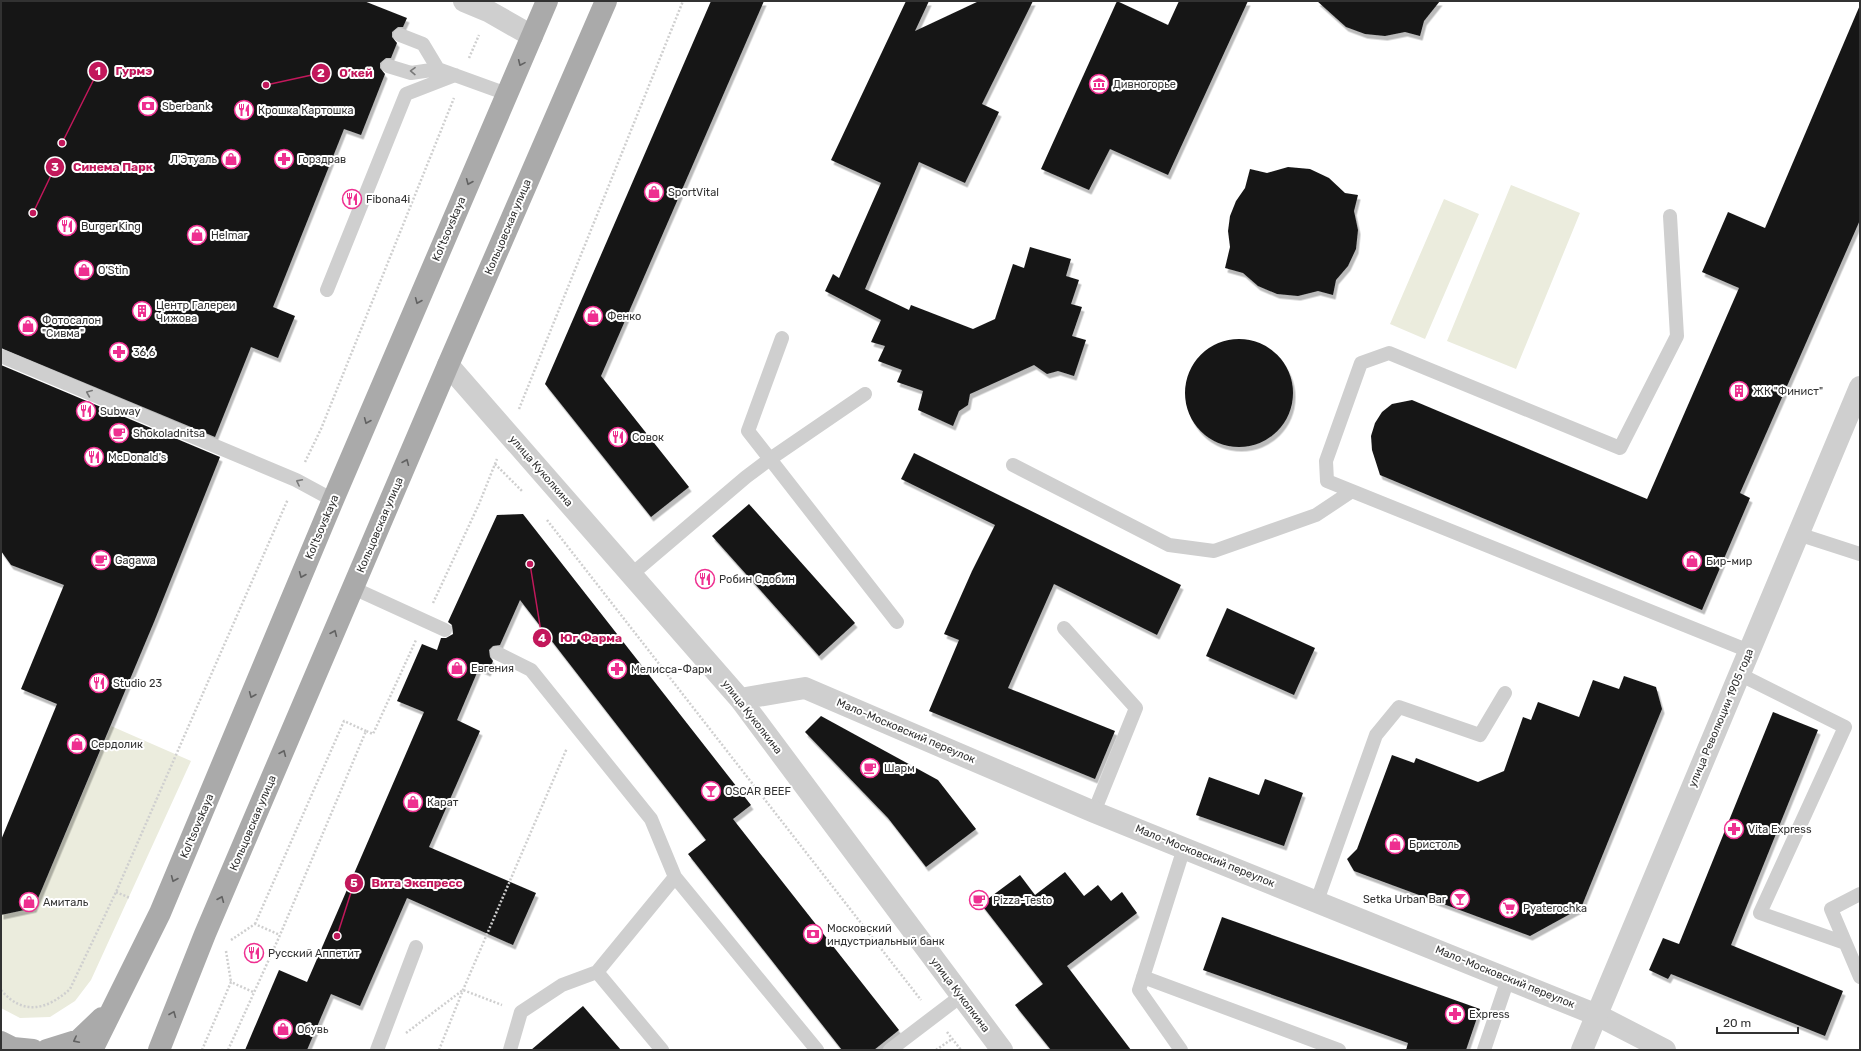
<svg xmlns="http://www.w3.org/2000/svg" width="1861" height="1051" font-family="Rubik,sans-serif">
  <style>
    .green { fill: #ebecdd }
    .building { fill: #191919; filter: url(#shadow) }
    .lines { fill: none; stroke-linecap: round; stroke-linejoin: round }
    .path { stroke: #cfcfcf; stroke-width: 2.5; stroke-dasharray: 2 2; stroke-linecap: butt }
    .service { stroke: #cfcfcf; stroke-width: 14 }
    .minor { stroke: #cfcfcf; stroke-width: 22 }
    .tertiary { stroke: #cfcfcf; stroke-width: 22 }
    .primary { stroke: #aaa; stroke-width: 22 }
    .oneway { stroke: #626262 }
    .oneway2 { stroke: #797979 }
    .labels { text-anchor: middle; dominant-baseline: central; stroke-width: 4; stroke-linejoin: round; paint-order: stroke }
    .poi-label { font-size: 11px; fill: #323232; stroke: #fff; text-anchor: start }
    .street-label { font-size: 11px; fill: #323232; stroke: #fff }
    .leader { fill: none; stroke: #c2185b; stroke-width: 1.5 }
    .callout-dot { fill: #c2185b; stroke: #fff; stroke-width: 1.5 }
    .mark-label { font-size: 12px; text-anchor: middle; font-weight: bold; fill: #fff }
    .callout-label { font-size: 12px; text-anchor: middle; font-weight: bold; fill: #c2185b; stroke: #fff; stroke-width: 4; stroke-linejoin: round; paint-order: stroke }
  </style>
  <defs>
    <filter id="shadow"><feDropShadow dx="2.5" dy="4.5" stdDeviation="0" flood-color="#0004"/></filter>
  </defs>
  <rect width="100%" height="100%" fill="#fff"/>
  <path class="green" d="M1511,185l69,28 -64,156 -69,-28z
    M1444,199l35,15 -54,125 -35,-15z
    M111,726l80,35 -100,219 -16,21 -25,16 -30,1 -19,-10v-93l33,-7z"/>
  <path class="building" d="M1,1h363l43,17 -4,9h-5l-6,5v5l5,6 -6,15h-5l-6,5v5l5,6 -24,61 -17,-6 -71,178 22,9 -17,42 -27,-11 -36,90 -214,-89z
    M711,1h53l-163,375 88,111 -38,30 -106,-133z
    M906,1h23l-14,30 64,-30h54l-51,103 17,8 -34,71 -46,-21 -54,127 44,21 2,-5 62,24 22,-10 18,-55 11,4 6,-21 41,12 -5,17 13,4 -8,24 11,3 -10,29 14,4 -12,36 -16,-5 -11,3 -13,-9 -64,29 -2,11 -9,6 -6,15 -35,-16 5,-19 -26,-9 5,-12 -24,-9 7,-15 -14,-4 10,-22 -56,-29 8,-17 6,4 42,-95 -50,-23z
    M1117,1l51,24 11,-24h69l-80,174 -58,-26 -21,41 -48,-21z
    M1317,1h123l-16,20 -4,15 -15,-4 -20,4 -20,-2 -19,-7z
    M1860,5v215l-120,273 10,5 -48,112 -322,-135 -8,-25 -1,-14 4,-13 7,-11 10,-8 20,-4 235,99 92,-211 -37,-16 26,-60 37,16z
    M1288,167l22,2 19,9 16,15 13,2 -4,16 4,19 -2,19 -8,17 -12,14 -3,15 -15,-4 -20,5 -21,-2 -19,-8 -15,-13 -18,-5 5,-21 -2,-16 2,-15 6,-15 9,-13 5,-19 17,4z
    M1185 393a54 54 0 1 1 108 0a54 54 0 1 1-108 0Z
    M1,365l219,92 -66,165 -120,286 -33,7v-75l56,-136 -36,-15 43,-104 -53,-20 -10,-14z
    M914,453l267,132 -24,50 -103,-51 -46,104 107,43 -20,48 -166,-68 30,-71 -15,-6 28,-63 23,-46 -94,-46z
    M749,504l106,119 -36,33 -107,-120z
    M523,514l228,291 -18,14 166,211 -25,20h-32l-154,-196 18,-14 -186,-240 -20,45 -7,1 -4,4 1,7 3,4 -5,11 -9,-4 -22,52 23,11 -51,116 107,46 -23,52 -106,-47 -47,108 -29,-12 -24,56h-62l34,-80 28,12 117,-270 -27,-11 25,-57 15,6 4,-12h5l7,-4 -1,-9 -4,-3 49,-107z
    M1227,608l88,40 -21,47 -88,-39z
    M1624,676l32,11 6,22 -81,199 -51,28 -176,-65 -7,-12 10,-10 35,-94 22,8 2,-5 62,24 26,-11 19,-54 8,3 7,-18 41,15 14,-37 26,9z
    M1773,712l45,18 -87,215 112,46 -18,45 -154,-62 -3,5 -19,-9 14,-32 16,6z
    M821,716l117,64 38,49 -50,38 -38,-49 -83,-86z
    M1209,777l50,18 6,-16 38,14 -19,53 -88,-31z
    M1065,872l19,24 14,-11 13,16 11,-9 15,21 -70,53 64,84h-80l-36,-45 28,-21 -62,-80 39,-29 15,20z
    M1222,917l258,92 -14,41h-60l2,-7 -205,-73z
    M583,1006l38,44h-90z"/>
  <g class="lines">
    <path class="path" d="M469,58l10,-23
      M519,409l164,-408
      M305,462l16,-33 133,-331
      M495,464l28,28
      M547,520l374,480
      M433,603l46,-99 18,-45
      M116,892l14,6
      M255,924l89,-203 22,10
      M231,940l24,-16 25,11
      M226,951l5,31
      M1,990c22,26 46,20 69,-1l46,-97 172,-393
      M947,1032l14,18
      M406,1033l57,-43 39,15
      M202,1050l29,-68 22,10
      M228,1050l52,-115 86,-204 7,3 43,-94
      M439,1050l24,-60 104,-242
      M936,1050l16,-11"/>
    <path class="service" d="M400,35l23,9 15,25
      M388,66l23,7 27,-4 69,25
      M1670,216l7,120 -57,112 -231,-95 -28,10 -35,98 1,20 422,170
      M327,290l79,-196 49,-19
      M782,338l-34,93 22,28 95,-65
      M1,356l295,124 37,20
      M1013,465l156,80 45,6 102,-36 36,-24
      M1798,534l62,20
      M632,574l114,-97 24,-18 127,163
      M353,588l92,42
      M1064,628l72,80 -42,104
      M497,653l34,17 120,149 24,58 142,173
      M1739,674l106,53 -85,186 85,30
      M1860,894l-29,15 29,68
      M1317,901l59,-166 23,-28 81,28 25,-42
      M597,972l78,-95
      M1143,977l196,73
      M377,1050l39,-103
      M510,1050l11,-38 41,-27 35,-13 65,78
      M890,1050l71,-54
      M1181,1050l-42,-60 45,-142
      M1484,1050l24,-71"/>
    <path class="minor" d="M464,1l24,10 44,25
      M448,365l292,334 262,351
      M740,699l65,-11 289,124 503,203 68,35"/>
    <path class="tertiary" d="M1582,1050l278,-663"/>
    <path class="primary" d="M1,1042l12,6 20,2
      M47,1050l32,-10 23,-22
      M92,1050l68,-137 173,-413 214,-499
      M159,1050l46,-116 243,-569 158,-364"/>
  </g>
  <defs><path id="oneway-chevron" d="M-2-3.5L2.5 0L-2 3.5" fill="none" stroke-width="1.6" stroke-linecap="round" stroke-linejoin="round"/></defs>
  <g class="oneway">
    <use href="#oneway-chevron" transform="translate(521 63) rotate(114)"/>
    <use href="#oneway-chevron" transform="translate(469 182) rotate(113)"/>
    <use href="#oneway-chevron" transform="translate(418 301) rotate(113)"/>
    <use href="#oneway-chevron" transform="translate(367 421) rotate(113)"/>
    <use href="#oneway-chevron" transform="translate(406 462) rotate(-67)"/>
    <use href="#oneway-chevron" transform="translate(302 575) rotate(113)"/>
    <use href="#oneway-chevron" transform="translate(334 633) rotate(-67)"/>
    <use href="#oneway-chevron" transform="translate(252 695) rotate(113)"/>
    <use href="#oneway-chevron" transform="translate(283 753) rotate(-67)"/>
    <use href="#oneway-chevron" transform="translate(174 879) rotate(113)"/>
    <use href="#oneway-chevron" transform="translate(221 899) rotate(-67)"/>
    <use href="#oneway-chevron" transform="translate(173 1014) rotate(-68)"/>
    <use href="#oneway-chevron" transform="translate(76 1040) rotate(153)"/>
  </g>
  <g class="oneway2">
    <use href="#oneway-chevron" transform="translate(413 71) rotate(-179)"/>
    <use href="#oneway-chevron" transform="translate(89 393) rotate(-157)"/>
    <use href="#oneway-chevron" transform="translate(299 482) rotate(-153)"/>
  </g>
  <defs>
    <symbol id="museum-ring" viewBox="-11 -11 22 22"><circle r="9.5" fill="#fff" stroke="#ee2f90" stroke-width="1.5"/><path d="M0-6L6-3V-2H-6V-3ZM-5-1h2V3h-2ZM-1-1h2V3h-2ZM3-1h2V3H3ZM-6 4H6V6H-6Z" fill="#ee2f90"/></symbol>
    <symbol id="bank-ring" viewBox="-11 -11 22 22"><circle r="9.5" fill="#fff" stroke="#ee2f90" stroke-width="1.5"/><path d="M-6-4H6V4H-6ZM0-2.3a2.3 2.3 0 1 0 0 4.6a2.3 2.3 0 1 0 0-4.6Z" fill="#ee2f90"/></symbol>
    <symbol id="restaurant-ring" viewBox="-11 -11 22 22"><circle r="9.5" fill="#fff" stroke="#ee2f90" stroke-width="1.5"/><path d="M-5-6h1v4h1v-4h1v4h1v-4h1v5L-1.5 .5V6h-2V.5L-5-1ZM5-6V6H3V1.5H1.5Q1.5-4 5-6Z" fill="#ee2f90"/></symbol>
    <symbol id="shop-ring" viewBox="-11 -11 22 22"><circle r="9.5" fill="#fff" stroke="#ee2f90" stroke-width="1.5"/><path d="M-5-2.5h2.3a2.7 3.5 0 0 1 5.4 0H5L5.5 6h-11ZM-1.5-2.5h3a1.5 2.3 0 0 0-3 0Z" fill="#ee2f90"/></symbol>
    <symbol id="pharmacy-ring" viewBox="-11 -11 22 22"><circle r="9.5" fill="#fff" stroke="#ee2f90" stroke-width="1.5"/><path d="M-2-6h4v4h4v4h-4v4h-4v-4h-4v-4h4Z" fill="#ee2f90"/></symbol>
    <symbol id="building-ring" viewBox="-11 -11 22 22"><circle r="9.5" fill="#fff" stroke="#ee2f90" stroke-width="1.5"/><path d="M-4-6H4V6H1V3H-1V6H-4ZM-2.5-4.3h1.7v1.8h-1.7ZM.8-4.3h1.7v1.8H.8ZM-2.5-1h1.7V.8h-1.7ZM.8-1h1.7V.8H.8Z" fill="#ee2f90"/></symbol>
    <symbol id="cafe-ring" viewBox="-11 -11 22 22"><circle r="9.5" fill="#fff" stroke="#ee2f90" stroke-width="1.5"/><path d="M-5.5-4.5H6V0H3Q3 3.5 0 3.5H-2.5Q-5.5 3.5-5.5 0ZM3-3.2v2h1.7v-2ZM-6 4.5H4V6H-6Z" fill="#ee2f90"/></symbol>
    <symbol id="bar-ring" viewBox="-11 -11 22 22"><circle r="9.5" fill="#fff" stroke="#ee2f90" stroke-width="1.5"/><path d="M-6-5H6L.8 .8V4.5H3.5V6h-7V4.5H-.8V.8Z" fill="#ee2f90"/></symbol>
    <symbol id="supermarket-ring" viewBox="-11 -11 22 22"><circle r="9.5" fill="#fff" stroke="#ee2f90" stroke-width="1.5"/><path d="M-6-5.5h2.5l.6 2H6L4.5 2H-2.5L-4.4-4H-6ZM-1.5 3.2a1.3 1.3 0 1 0 .1 0ZM3 3.2a1.3 1.3 0 1 0 .1 0Z" fill="#ee2f90"/></symbol>
  </defs>
  <g fill-rule="evenodd">
    <use href="#museum-ring" x="1088" y="73" width="22" height="22"/>
    <use href="#bank-ring" x="137" y="95" width="22" height="22"/>
    <use href="#restaurant-ring" x="233" y="99" width="22" height="22"/>
    <use href="#shop-ring" x="220" y="148" width="22" height="22"/>
    <use href="#pharmacy-ring" x="273" y="148" width="22" height="22"/>
    <use href="#shop-ring" x="643" y="181" width="22" height="22"/>
    <use href="#restaurant-ring" x="341" y="188" width="22" height="22"/>
    <use href="#restaurant-ring" x="56" y="215" width="22" height="22"/>
    <use href="#shop-ring" x="186" y="224" width="22" height="22"/>
    <use href="#shop-ring" x="73" y="259" width="22" height="22"/>
    <use href="#building-ring" x="131" y="300" width="22" height="22"/>
    <use href="#shop-ring" x="582" y="305" width="22" height="22"/>
    <use href="#shop-ring" x="17" y="315" width="22" height="22"/>
    <use href="#pharmacy-ring" x="108" y="341" width="22" height="22"/>
    <use href="#building-ring" x="1728" y="380" width="22" height="22"/>
    <use href="#restaurant-ring" x="75" y="400" width="22" height="22"/>
    <use href="#cafe-ring" x="108" y="422" width="22" height="22"/>
    <use href="#restaurant-ring" x="607" y="426" width="22" height="22"/>
    <use href="#restaurant-ring" x="83" y="446" width="22" height="22"/>
    <use href="#cafe-ring" x="90" y="549" width="22" height="22"/>
    <use href="#shop-ring" x="1681" y="550" width="22" height="22"/>
    <use href="#restaurant-ring" x="694" y="568" width="22" height="22"/>
    <use href="#shop-ring" x="446" y="657" width="22" height="22"/>
    <use href="#pharmacy-ring" x="606" y="658" width="22" height="22"/>
    <use href="#restaurant-ring" x="88" y="672" width="22" height="22"/>
    <use href="#shop-ring" x="66" y="733" width="22" height="22"/>
    <use href="#cafe-ring" x="859" y="757" width="22" height="22"/>
    <use href="#bar-ring" x="700" y="780" width="22" height="22"/>
    <use href="#shop-ring" x="402" y="791" width="22" height="22"/>
    <use href="#pharmacy-ring" x="1723" y="818" width="22" height="22"/>
    <use href="#shop-ring" x="1384" y="833" width="22" height="22"/>
    <use href="#bar-ring" x="1449" y="888" width="22" height="22"/>
    <use href="#cafe-ring" x="968" y="889" width="22" height="22"/>
    <use href="#shop-ring" x="18" y="891" width="22" height="22"/>
    <use href="#supermarket-ring" x="1498" y="897" width="22" height="22"/>
    <use href="#bank-ring" x="802" y="923" width="22" height="22"/>
    <use href="#restaurant-ring" x="243" y="942" width="22" height="22"/>
    <use href="#pharmacy-ring" x="1444" y="1003" width="22" height="22"/>
    <use href="#shop-ring" x="272" y="1018" width="22" height="22"/>
  </g>
  <g class="labels">
    <g class="poi-label">
      <text x="1113" y="84">Дивногорье</text>
      <text x="162" y="106">Sberbank</text>
      <text x="258" y="110">Крошка Картошка</text>
      <text x="217" y="159" text-anchor="end">Л'Этуаль</text>
      <text x="298" y="159">Горздрав</text>
      <text x="668" y="192">SportVital</text>
      <text x="366" y="199">Fibona4i</text>
      <text x="81" y="226">Burger King</text>
      <text x="211" y="235">Helmar</text>
      <text x="98" y="270">O'Stin</text>
      <text x="156" y="305">Центр Галереи<tspan x="156" dy="13">Чижова</tspan></text>
      <text x="607" y="316">Фенко</text>
      <text x="42" y="320">Фотосалон<tspan x="42" dy="13">"Сивма"</tspan></text>
      <text x="133" y="352">36,6</text>
      <text x="1753" y="391">ЖК "Финист"</text>
      <text x="100" y="411">Subway</text>
      <text x="133" y="433">Shokoladnitsa</text>
      <text x="632" y="437">Совок</text>
      <text x="108" y="457">McDonald's</text>
      <text x="115" y="560">Gagawa</text>
      <text x="1706" y="561">Бир-мир</text>
      <text x="719" y="579">Робин Сдобин</text>
      <text x="471" y="668">Евгения</text>
      <text x="631" y="669">Мелисса-Фарм</text>
      <text x="113" y="683">Studio 23</text>
      <text x="91" y="744">Сердолик</text>
      <text x="884" y="768">Шарм</text>
      <text x="725" y="791">OSCAR BEEF</text>
      <text x="427" y="802">Карат</text>
      <text x="1748" y="829">Vita Express</text>
      <text x="1409" y="844">Бристоль</text>
      <text x="1446" y="899" text-anchor="end">Setka Urban Bar</text>
      <text x="993" y="900">Pizza-Testo</text>
      <text x="43" y="902">Амиталь</text>
      <text x="1523" y="908">Pyaterochka</text>
      <text x="827" y="928">Московский<tspan x="827" dy="13">индустриальный банк</tspan></text>
      <text x="268" y="953">Русский Аппетит</text>
      <text x="1469" y="1014">Express</text>
      <text x="297" y="1029">Обувь</text>
    </g>
    <g class="street-label">
      <text transform="translate(508 227) rotate(-67)">Кольцовская улица</text>
      <text transform="translate(449 229) rotate(-67)">Kol'tsovskaya</text>
      <text transform="translate(541 471) rotate(49)">улица Куколкина</text>
      <text transform="translate(380 525) rotate(-67)">Кольцовская улица</text>
      <text transform="translate(322 527) rotate(-67)">Kol'tsovskaya</text>
      <text transform="translate(752 717) rotate(52)">улица Куколкина</text>
      <text transform="translate(1721 718) rotate(-67)">улица Революции 1905 года</text>
      <text transform="translate(906 731) rotate(23)">Мало-Московский переулок</text>
      <text transform="translate(253 823) rotate(-67)">Кольцовская улица</text>
      <text transform="translate(197 826) rotate(-67)">Kol'tsovskaya</text>
      <text transform="translate(1205 856) rotate(22)">Мало-Московский переулок</text>
      <text transform="translate(1505 977) rotate(22)">Мало-Московский переулок</text>
      <text transform="translate(960 995) rotate(53)">улица Куколкина</text>
    </g>
  </g>
  <path class="leader" d="M62 143L98 71M266 85L321 73M33 213L55 167M530 564L542 638M337 936L354 883"/>
  <g class="callout-dot">
    <circle cx="62" cy="143" r="4"/>
    <circle cx="266" cy="85" r="4"/>
    <circle cx="33" cy="213" r="4"/>
    <circle cx="530" cy="564" r="4"/>
    <circle cx="337" cy="936" r="4"/>
    <circle cx="98" cy="71" r="10"/>
    <circle cx="321" cy="73" r="10"/>
    <circle cx="55" cy="167" r="10"/>
    <circle cx="542" cy="638" r="10"/>
    <circle cx="354" cy="883" r="10"/>
  </g>
  <g class="mark-label">
    <text x="98" y="75">1</text>
    <text x="321" y="77">2</text>
    <text x="55" y="171">3</text>
    <text x="542" y="642">4</text>
    <text x="354" y="887">5</text>
  </g>
  <g class="callout-label">
    <text x="134" y="75">Гурмэ</text>
    <text x="356" y="77">О’кей</text>
    <text x="113" y="171">Синема Парк</text>
    <text x="591" y="642">Юг Фарма</text>
    <text x="417" y="887">Вита Экспресс</text>
  </g>
  <rect width="1861" height="1051" fill="none" stroke="#323232" stroke-width="4"/>
  <path d="M1717 1027v6h81v-6" fill="none" stroke="#323232" stroke-width="2"/>
  <text x="1723" y="1027" font-size="12" fill="#323232" stroke="#ffffff" stroke-width="3" paint-order="stroke">20 m</text>
</svg>
